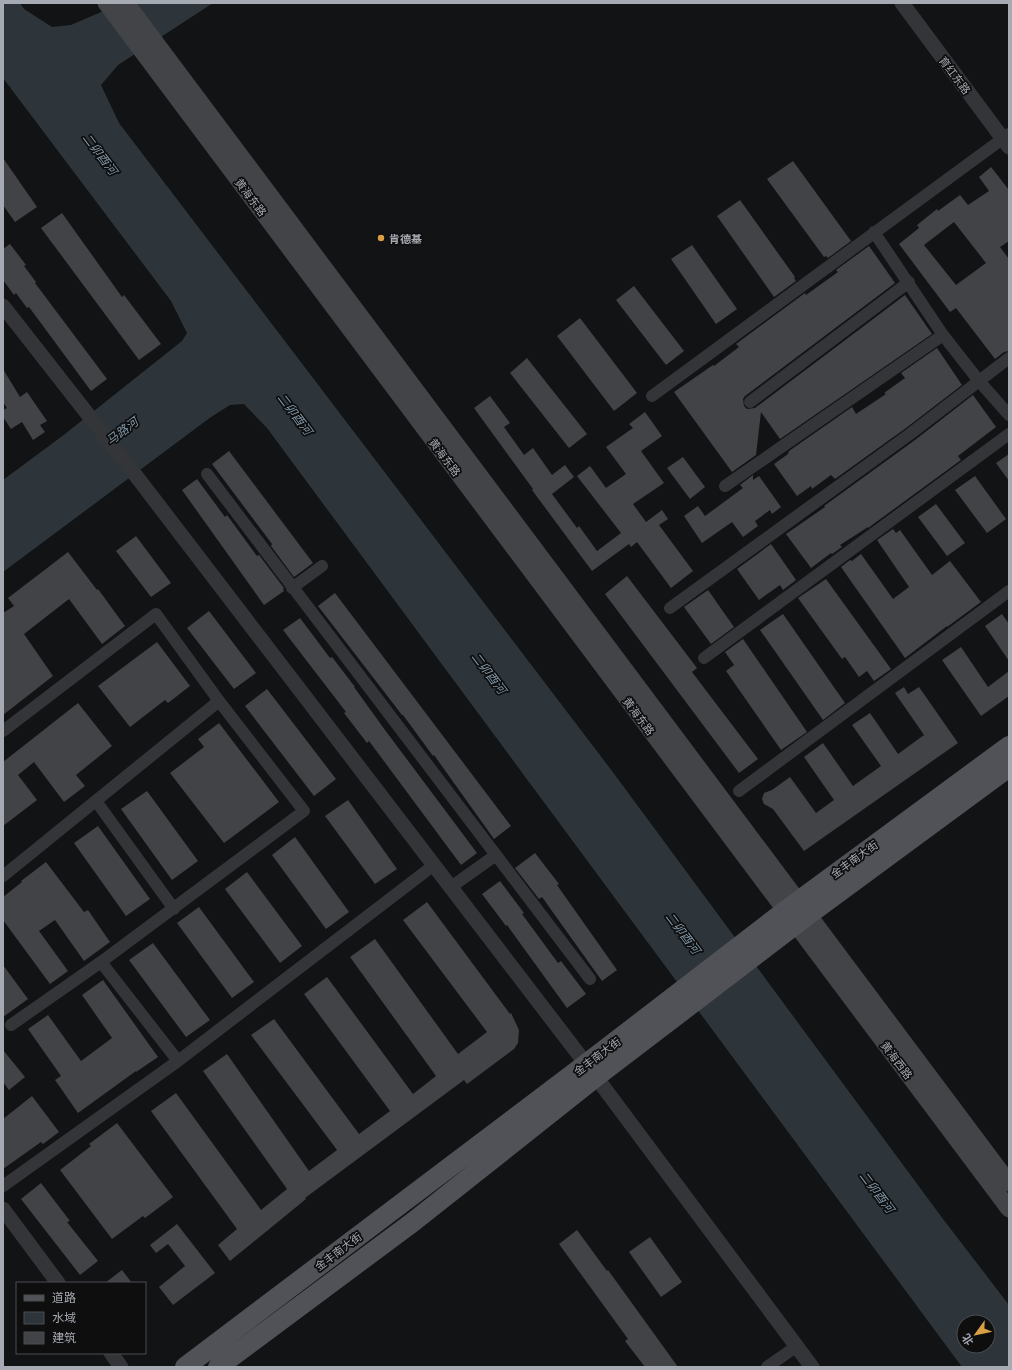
<svg xmlns="http://www.w3.org/2000/svg" width="1012" height="1370" font-family="Manrope,'Noto Sans SC',sans-serif">
  <style>
    .water { fill: #2d353b; fill-rule: evenodd }
    .building { fill: #424346; fill-rule: evenodd }
    .lines { fill: none; stroke-linecap: round; stroke-linejoin: round }
    .minor { stroke: #343538; stroke-width: 12 }
    .tertiary { stroke: #343538; stroke-width: 15 }
    .secondary { stroke: #424448; stroke-width: 17 }
    .primary { stroke: #505257; stroke-width: 20 }
    .poi-dot { fill: #da9f44; stroke: #0e0e0f; stroke-width: 1.5 }
    .labels { text-anchor: middle; dominant-baseline: central; stroke-width: 3.5; stroke-linejoin: round; paint-order: stroke }
    .street-label { font-size: 11px; fill: #a6aab2; stroke: #0e0e0f }
    .poi-label { font-size: 11px; font-weight: bold; fill: #a6aab2; stroke: #0e0e0f; text-anchor: start }
    .water-label { font-size: 12px; font-style: italic; fill: #8199aa; stroke: #0e0e0f }
  </style>
  <rect width="100%" height="100%" fill="#121314"/>
  <path class="water" d="M3,3h17l4,6 28,18 19,-2 51,-22h91l-95,62 -17,20 18,38 493,648 331,448 66,86v62h-47l-695,-939 -23,-24 -14,1 -19,12 -208,155v-92l62,-46 117,-93 5,-8 -16,-32 -168,-223zM964,1322h24v24h-24z"/>
  <path class="building" d="M3,158l34,49 -22,15 -12,-17z
    M793,161l58,80 -23,17 -2,-2 -2,1 -57,-78z
    M991,167l18,23v51l-9,6 9,12v92l-5,1 -9,7 -39,-51 -6,4 -51,-68 20,-16 -2,-3 20,-16 1,2 22,-16 8,10 21,-14 -10,-14zM954,222l32,41 -30,22 -32,-40z
    M740,200l55,77 -1,1 2,3 -22,16 -57,-81z
    M62,213l60,84 2,-2 37,49 -22,16 -98,-132z
    M10,244l16,21 -2,1 12,16 -1,1 72,96 -16,12 -62,-84 -2,1 -11,-15 -2,2 -11,-15v-31z
    M692,245l45,64 -21,15 -45,-65z
    M869,246l26,37 -150,113 -2,3 1,7 3,3 8,-1 150,-113 27,39 -152,105 -19,-27 -5,43 -24,17 -58,-80 39,-27 1,1 25,-19 -3,-3 69,-51 1,2 32,-23 -2,-2z
    M634,286l50,65 -18,14 -50,-65z
    M580,318l57,75 -23,18 -57,-75z
    M937,348l25,37 -56,43 -71,51 -4,-4 -19,14 -1,-3 -14,10 -23,-32 14,-10 1,-3 63,-44 4,7 30,-20 -2,-1 21,-15 -4,-5z
    M527,358l60,76 -18,14 -59,-75z
    M3,369l17,28 7,-5 20,29 -7,4 5,7 -12,8 -11,-18 -11,7 -8,-12v-7l4,-2 -4,-6z
    M973,395l23,32 -38,29 3,4 -11,8 -82,60v-1l-28,18 2,2 -10,7 -1,-1 -20,15 -25,-34 39,-27 -1,-1 91,-66z
    M490,396l20,27 -6,4 20,28 9,-7 19,27 13,-10 9,12 -22,17 25,34 2,-2 18,25 24,-18 -44,-57 13,-10 16,22 20,-14 -20,-27 27,-19 -4,-4 16,-12 17,24 -21,15 23,32 -31,21 13,18 16,-12 6,9 -9,6 34,46 -22,17 -34,-46 -6,5 -2,-3 -37,27 -60,-81 1,-1 -59,-81z
    M229,451l84,112 -19,14 -23,-31 1,-2 -60,-80z
    M1009,454v27l-13,-18z
    M683,457l22,30 -15,12 -23,-31z
    M753,475v5l6,-4 22,31 -9,7 -2,-4 -15,11 3,5 -15,11 -11,-15 -30,21 -18,-27 14,-10 7,10 38,-28 -3,-3z
    M975,476l31,43 -19,14 -32,-43z
    M197,479l28,38 2,-2 30,41 2,-1 25,33 -1,1 1,2 -20,14 -82,-115z
    M936,504l29,39 -18,13 -29,-39z
    M893,529l3,4 4,-3 32,45 18,-14 31,41 -34,25v-1l-42,32 -64,-91 9,-7 2,1 9,-7 32,45 16,-12 -32,-47z
    M136,536l35,47 -20,14 -35,-46z
    M771,544l25,36 -13,10 -3,-5 -21,15 -22,-31z
    M68,552l29,38 1,-1 27,37 -23,18 -33,-45 -45,35 29,42 -50,39v-102l11,-7 -6,-8z
    M627,576l70,92 -5,4 66,87 -19,14 -134,-179z
    M826,579l65,90 -17,12 -7,-10 -8,6 -14,-20 -3,2 -44,-61z
    M708,590l26,37 -23,17 -27,-37z
    M335,593l176,233 -17,13 -60,-84 -1,1 -30,-41h-1l-84,-109z
    M209,611l47,62 -22,16 -47,-61z
    M783,614l62,89 -22,17 -63,-90z
    M1002,614l7,10v37l-24,-35z
    M300,618l30,40 2,-1 23,30h-1l31,43 92,123 -16,12 -92,-124 -2,2 -23,-30 2,-1 -63,-82z
    M743,639l64,93 -26,18 -55,-79 8,-6 -9,-13z
    M157,642l33,44 -22,17 -3,-3 -35,27 -32,-41z
    M961,647l27,40 21,-16v25l-28,20 -39,-56z
    M904,687l4,7 11,-7 39,56 -154,108 -31,-42 -9,-5 -2,-5 2,-6 8,-3 18,-13 26,36 18,-13 -30,-43 19,-14 30,43 28,-20 -29,-41 18,-12 28,41 26,-19 -29,-42z
    M267,689l69,90 -22,17 -69,-90z
    M78,703l34,43 -36,29 9,11 -21,16 -30,-40 -16,13 19,25 -34,26v-64z
    M219,723l60,79 -55,41 -54,-70 34,-26 -6,-8z
    M147,791l51,70 -26,19 -51,-71z
    M348,800l49,69 -22,15 -50,-68z
    M98,826l52,73 -24,17 -52,-73z
    M295,837l54,75 -23,17 -54,-74z
    M535,853l24,31 -2,1 60,85 -15,11 -60,-84 -3,2 -24,-31z
    M46,862l38,50 4,-2 22,32 -26,19 -29,-41 -16,11 29,40 -18,13 -47,-64v-23l19,-15 -1,-1z
    M247,872l55,74 -22,17 -55,-74z
    M500,881l24,32 -2,1 36,49 3,-2 25,33 -19,14 -60,-83 -1,1 -24,-32z
    M427,902l83,112 1,-1 8,17 -1,13 -4,6 -47,35 -3,-4 -159,118 1,1 -76,62 -12,-16 19,-16 -86,-118 25,-18 85,117 26,-21 -84,-118 24,-17 82,117 28,-21 -86,-115 23,-16 85,115 31,-23 -86,-117 23,-17 86,117 23,-18 -86,-119 25,-18 83,115 29,-22 -84,-112z
    M199,907l55,75 -22,16 -55,-75z
    M153,943l57,77 -24,17 -57,-77z
    M3,965l25,34 -25,18z
    M103,980l55,77 -22,15v-1l-58,42 -23,-33 6,-4 -33,-47 20,-14 33,46 31,-23 -30,-43z
    M3,1050l22,27 -16,13 -6,-8z
    M32,1096l27,36 -16,12 -2,-2 -38,27v-50z
    M117,1123l56,74 -28,21 -2,-2 -31,23 -52,-69 31,-24 -2,-2z
    M41,1183l29,38 -3,1 31,39 -18,14 -59,-76z
    M177,1224l38,49 -42,32 -14,-18 26,-21 -17,-22 -12,9 -6,-8z
    M577,1230l30,41 1,-1 70,97h-33l-20,-26 3,-2 -69,-95z
    M650,1237l32,45 -21,15 -32,-45z
    M122,1270l10,13h-27z"/>
  <g class="lines">
    <path class="minor" d="M874,232l69,103 36,46 30,34
      M652,396l357,-262
      M750,402l159,-120
      M207,474l383,505
      M725,486l218,-151
      M292,588l30,-22
      M670,608l240,-174 99,-76
      M704,658l305,-224
      M3,731l153,-117 63,87 85,110 -203,151 -90,63
      M739,791l270,-200
      M96,801l78,108
      M3,876l216,-175
      M451,887l45,-32
      M101,962l77,99
      M3,1186l175,-125 256,-196
      M767,1367l30,-21"/>
    <path class="tertiary" d="M902,3l107,144
      M3,306l137,175 456,596 216,290
      M3,1209l55,74
      M111,1353l10,14"/>
    <path class="secondary" d="M106,3l903,1206
      M126,3l883,1180"/>
    <path class="primary" d="M185,1367l401,-303 199,-153 224,-165
      M218,1367l195,-145 183,-145 212,-162 201,-148"/>
  </g>
  <circle class="poi-dot" cx="381" cy="238" r="4"/>
  <g class="labels">
    <g class="street-label">
      <text transform="translate(955 75) rotate(53)">育红东路</text>
      <text transform="translate(251 197) rotate(53)">黄海东路</text>
      <text transform="translate(445 457) rotate(53)">黄海东路</text>
      <text transform="translate(639 716) rotate(53)">黄海东路</text>
      <text transform="translate(854 859) rotate(-36)">金丰南大街</text>
      <text transform="translate(597 1056) rotate(-37)">金丰南大街</text>
      <text transform="translate(897 1060) rotate(53)">黄海西路</text>
      <text transform="translate(338 1251) rotate(-37)">金丰南大街</text>
    </g>
    <g class="poi-label">
      <text x="389" y="238">肯德基</text>
    </g>
    <g class="water-label">
      <text transform="translate(100 154) rotate(53)">二卯酉河</text>
      <text transform="translate(295 414) rotate(53)">二卯酉河</text>
      <text transform="translate(122 431) rotate(-37)">马路河</text>
      <text transform="translate(489 673) rotate(53)">二卯酉河</text>
      <text transform="translate(683 933) rotate(53)">二卯酉河</text>
      <text transform="translate(877 1192) rotate(53)">二卯酉河</text>
    </g>
  </g>
  <rect width="1012" height="1370" fill="none" stroke="#a6aab2" stroke-width="8"/>
  <rect x="16" y="1282" width="130" height="72" fill="#0e0e0f" stroke="#4b4c50"/>
  <rect x="24" y="1295" width="20" height="6" fill="#505257" stroke="#4b4c50"/>
  <text x="52" y="1302" font-size="12" fill="#a6aab2">道路</text>
  <rect x="24" y="1312" width="20" height="12" fill="#2d353b" stroke="#4b4c50"/>
  <text x="52" y="1322" font-size="12" fill="#a6aab2">水域</text>
  <rect x="24" y="1332" width="20" height="12" fill="#424346" stroke="#4b4c50"/>
  <text x="52" y="1342" font-size="12" fill="#a6aab2">建筑</text>
  <g transform="translate(976 1334) rotate(237)"><circle r="19" fill="#0e0e0f" stroke="#4b4c50"/>
  <path d="M0-3L7 15L0 10L-7 15Z" fill="#da9f44"/>
  <text y="-6" font-size="11" font-weight="bold" text-anchor="middle" fill="#a6aab2">北</text>
  </g>
</svg>
